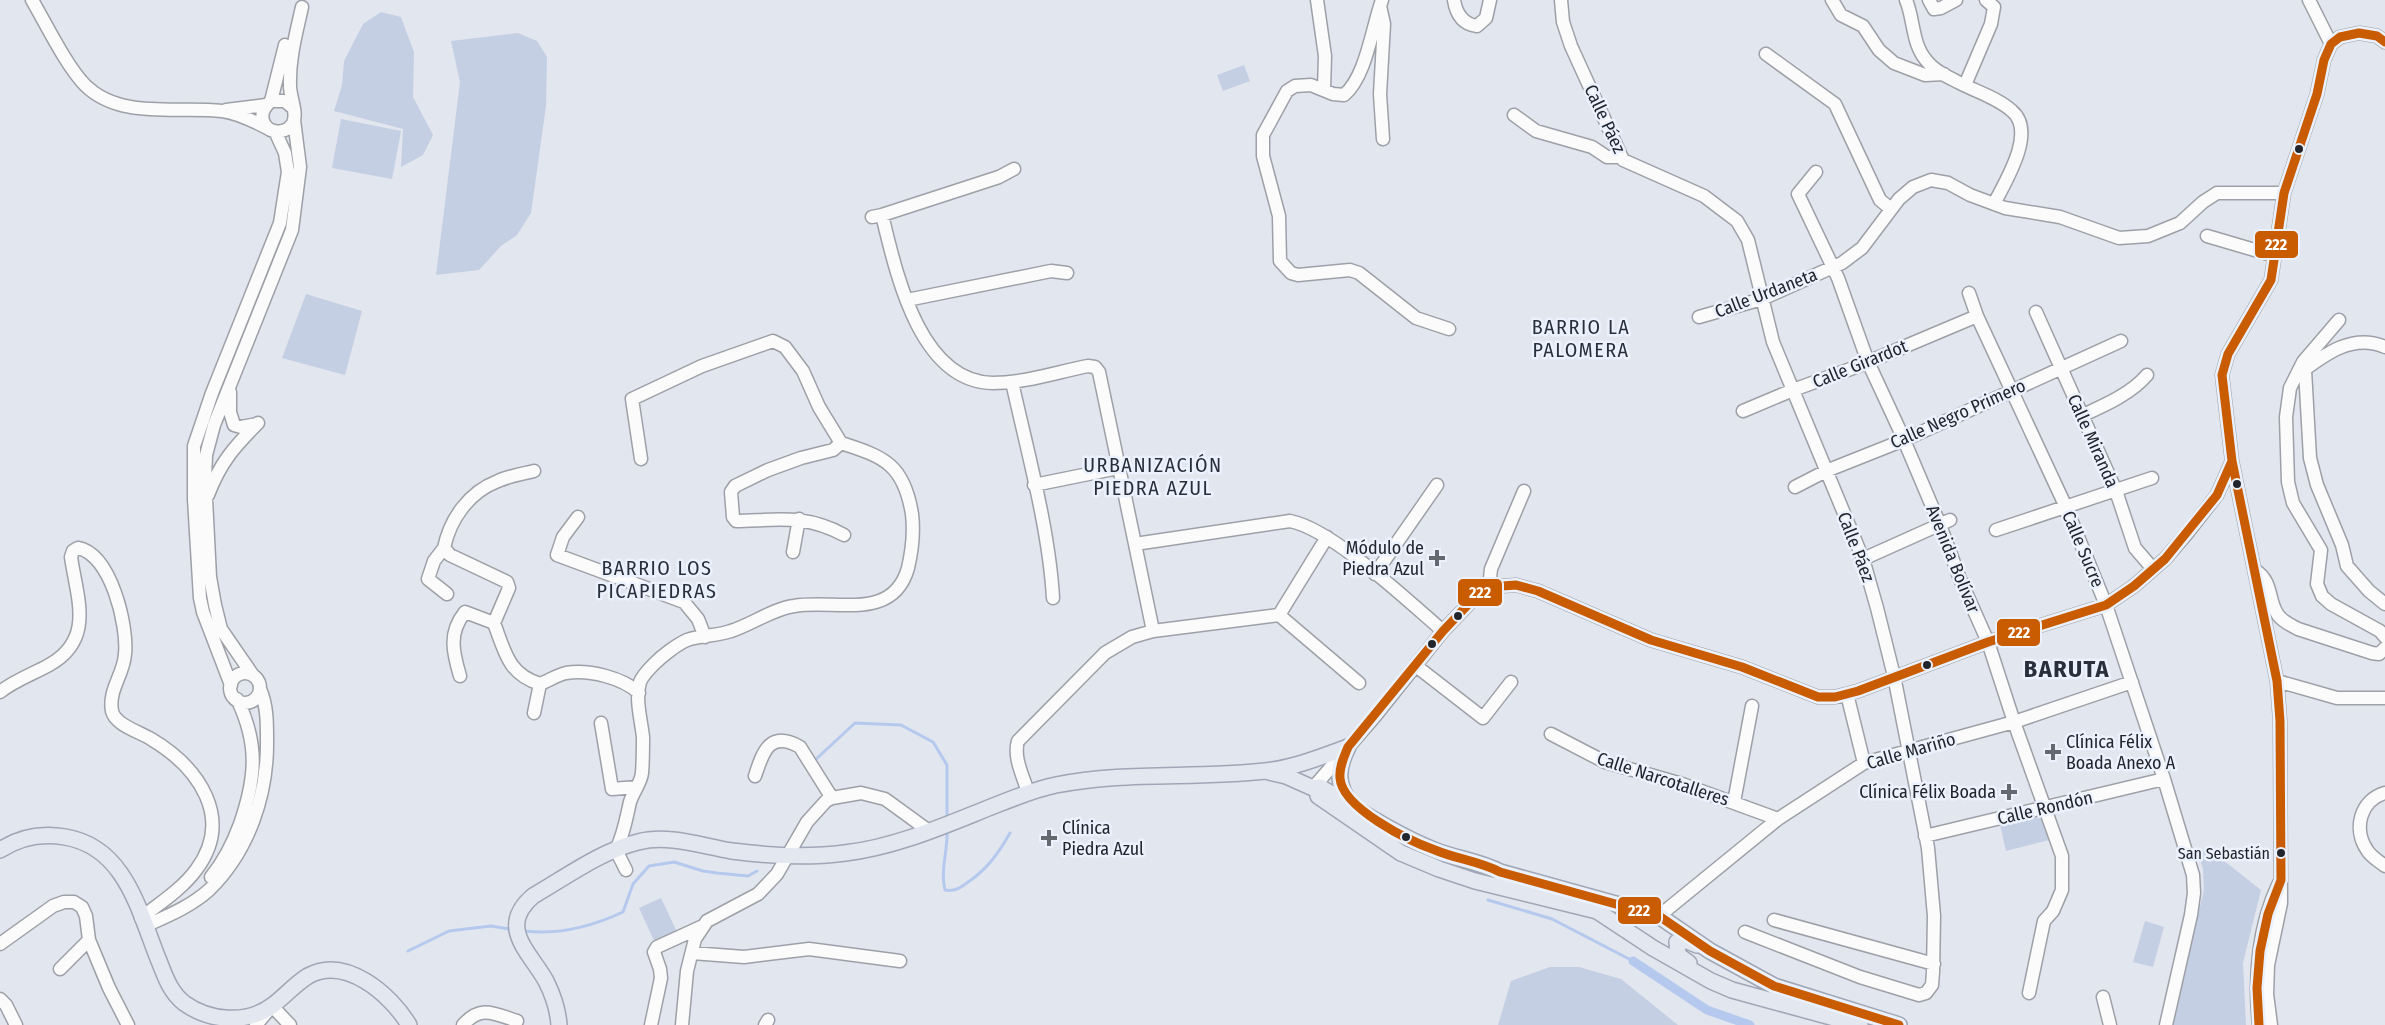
<svg xmlns="http://www.w3.org/2000/svg" width="2385" height="1025" font-family="'Fira Sans Condensed',sans-serif">
  <style>
    .green { fill: #c4cfe4 }
    .lines { fill: none; stroke-linecap: round; stroke-linejoin: round }
    .stream { stroke: #b5c9ef; stroke-width: 3 }
    .canal { stroke: #b5c9ef; stroke-width: 9 }
    .minor-casing { stroke: #9da0a6; stroke-width: 15 }
    .major-casing { stroke: #9fa6b5; stroke-width: 18 }
    .minor { stroke: #fbfbfc; stroke-width: 12 }
    .major { stroke: #e3e7ef; stroke-width: 15 }
    .bus-1-casing { stroke: #ebf2fe; stroke-width: 14 }
    .bus-1 { stroke: #c95b00; stroke-width: 9 }
    .bus-dot { fill: #22252b; stroke: #ebf2fe; stroke-width: 2 }
    .poi-dot { fill: #65696f; stroke: #ebf2fe; stroke-width: 2 }
    .labels { text-anchor: middle; dominant-baseline: central; stroke-width: 5; stroke-linejoin: round; paint-order: stroke }
    .bus-label { font-size: 16px; fill: #22252b; stroke: #ebf2fe; text-anchor: end }
    .street-label { font-size: 18px; fill: #22252b; stroke: #ebf2fe }
    .poi-label { font-size: 18px; fill: #22252b; stroke: #ebf2fe; text-anchor: end }
    .neighbourhood-label { font-size: 20px; letter-spacing: 1.5px; fill: #29303b; stroke: #ebf2fe }
    .district-label { font-size: 24px; font-weight: bold; letter-spacing: 1.5px; fill: #29303b; stroke: #ebf2fe }
    .line-badge { stroke: #ebf2fe; stroke-width: 2 }
    .badge-label { font-size: 16px; text-anchor: middle; font-weight: bold; fill: #fff }
  </style>
  <rect width="100%" height="100%" fill="#e2e6ee"/>
  <path class="green" d="M381,12l20,5 13,35 -1,45 20,38 -10,20 -22,12 2,-38 -69,-18 8,-26 2,-24 19,-37z
    M518,33l19,8 10,16 -1,49 -15,107 -14,22 -16,11 -22,24 -43,5 24,-193 -9,-41z
    M1244,65l6,16 -27,10 -6,-16z
    M341,119l60,12 -9,48 -60,-11z
    M306,294l56,17 -17,64 -63,-17z
    M2035,816c11,2 11,15 14,24l-43,11 -6,-27z
    M2201,850l13,3 47,37 -18,73 3,62h-75l33,-135 -1,-21 -5,-17z
    M661,898l18,38 -22,11 -18,-39z
    M2145,921l19,6 -11,40 -20,-5z
    M1550,967h29l42,12 57,46h-180l13,-44z"/>
  <g class="lines">
    <path class="stream" d="M814,761l41,-38 46,2 32,17 14,23v53
      M947,831c1,19 -7,40 -2,59 12,2 17,-4 26,-10 18,-13 28,-28 39,-47
      M1488,900l64,19 81,42
      M525,931c33,4 68,-5 98,-19l10,-28 16,-18 25,-4 29,9 14,2 31,3 9,-5
      M408,951l41,-20 42,-5 18,3"/>
    <path class="canal" d="M1633,961l74,49 43,15"/>
    <defs>
      <path id="minor" d="M32,0c14,24 35,67 53,85 35,35 93,21 137,26 16,2 32,10 47,18
        M1317,0l8,56 -1,33
        M1382,0c-10,28 -16,77 -38,95l-11,-1 -22,-9 -16,1 -8,5 -24,44v21l16,60 1,45 11,12 7,2 52,-5 9,3 57,45 33,11
        M1454,0c2,13 8,24 23,26l9,-8 4,-18
        M1561,0l2,22 8,24 52,114 81,36 33,25 11,19 25,102 90,217 14,49 17,68 34,172 6,68 -1,56 -1,13 -6,8 -7,2 -59,-18 -115,-45
        M1832,0l9,15 22,11 16,24 15,13 31,12 19,-1
        M1906,0c8,19 6,44 20,60 8,11 22,17 34,23 17,9 38,15 52,28 25,21 -7,71 -18,93
        M1929,0l5,9 7,-1 15,-8
        M2309,0l22,44
        M1380,6l4,18 -4,70 3,45
        M1766,54l69,50 45,96 11,9
        M1965,85l26,-61 3,-17 -8,-7
        M271,101l14,-56
        M292,107l-7,-6h-14c-7,6 -12,15 -6,24 7,10 22,8 28,-2 5,-10 -3,-26 -3,-37 -1,-27 6,-52 12,-79
        M226,110l40,-5
        M1514,115l22,16 56,16 15,10h14
        M1816,172l-18,22 40,84 30,84 33,71 39,92 20,54 28,63 26,80 48,134v34l-9,21 -9,10 -15,72
        M882,215l117,-38 15,-8
        M872,217l10,-2c14,57 37,167 111,168 32,0 64,-11 95,-17l7,1 4,5 36,172
        M2207,236l68,20
        M1969,293l8,23 88,189 41,100 58,174 29,96 1,18 -3,22 -25,110
        M907,300l144,-29 16,2
        M2036,312l80,179 19,57 18,21
        M1699,317l63,-18 80,-36 20,-15 37,-49 14,-12 18,-7 17,3 22,12 35,13 55,9 59,21 29,-2 32,-13 23,-21 14,-9h67
        M2339,320l-36,42 -13,26 -4,29 2,65 5,21 28,47 -4,34 5,12 9,8 49,27 5,6
        M2305,370l5,88 7,27 25,60 5,21 22,25 16,13
        M2300,373c25,-19 53,-40 85,-26
        M1012,382c15,68 37,147 41,216
        M230,392v20l4,13 7,2 16,-3
        M1743,411l50,-21 63,-23 121,-51
        M2081,416c22,-10 50,-22 66,-41
        M641,459l-9,-60 70,-33 71,-25 12,6 18,24 16,36 22,36
        M1034,485l84,-17
        M1795,487l31,-16 78,-31 217,-99
        M208,495c12,-32 26,-48 50,-72
        M578,517l-15,20 -6,18 127,47 14,17 7,18
        M1996,530l156,-52
        M444,548l-10,13 -6,18 19,15
        M793,552l6,-33
        M1863,559l87,-39
        M2255,570c19,13 12,29 23,45 5,7 13,10 20,14l74,24 7,1 6,-6
        M1375,574l62,-89
        M1489,587l2,-18 33,-78
        M1279,615l48,-78
        M494,623l15,-35 -2,-6 -57,-27 -6,-7c6,-29 25,-56 54,-67 11,-5 24,-7 36,-10
        M1153,631l-18,-87 155,-23c42,8 118,80 153,110
        M1416,666l67,52 28,-36
        M230 688a15 15 0 1 1 30 0a15 15 0 1 1-30 0Z
        M252,674l-31,-45 -6,-24 -5,-28 -5,-98 1,-24 8,-30 78,-195 8,-63 -6,-47
        M460,676c-7,-24 -12,-43 5,-64l29,11c11,29 14,51 46,61 8,-3 17,-9 26,-11 23,-4 57,5 73,20
        M2277,681l60,17h48
        M231,685l-28,-73 -3,-14 -6,-99v-53l18,-53 68,-170 8,-51 -3,-19 -10,-22
        M0,692c15,-12 33,-18 49,-27 46,-26 28,-66 22,-108l2,-6 5,-3c33,6 50,78 47,106 -1,20 -17,36 -13,57 3,14 28,21 39,28 47,28 84,79 45,131 -14,19 -36,33 -55,48
        M1847,694l17,69
        M534,713l6,-29
        M601,723l11,66 25,-2
        M1551,734l54,28 77,22 96,35
        M755,776c8,-25 15,-46 45,-29l32,51
        M1313,788l63,-73 67,-84 37,-39 9,-5 27,-2 22,6 113,49 91,27 76,30h17l23,-6 130,-49 118,-37 28,-19 31,-27 24,-28 28,-36 15,-34
        M1028,792c-5,-16 -15,-35 -10,-51l87,-88 27,-16 21,-6 126,-16 80,68
        M2385,793c-25,7 -32,36 -18,57 4,7 12,11 18,16
        M1734,802l18,-96
        M1925,836l239,-57
        M626,870l-10,-20c8,-16 10,-31 14,-48 3,-10 11,-19 12,-29 1,-12 1,-25 1,-36 -2,-18 -8,-38 -3,-55 2,-5 9,-13 14,-18 8,-8 22,-19 33,-24 14,-5 30,-4 44,-9 22,-7 41,-22 63,-25 41,-7 99,16 114,-38 4,-17 6,-37 4,-54 -8,-49 -27,-57 -71,-71l-8,7 -32,8 -33,12 -33,16 -4,6 2,25 3,4c43,-1 69,-7 108,14
        M211,877c13,-16 22,-34 29,-53 16,-46 19,-80 -3,-125
        M1659,916l119,-97 86,-56 150,-41 118,-40
        M1774,920l160,44
        M145,926c22,-10 45,-19 64,-36 40,-39 59,-96 58,-151 0,-17 0,-34 -7,-50
        M0,944l53,-38 11,-4h10l8,5 4,9 3,24 20,48 19,37
        M692,953l52,4 65,-8 91,12
        M60,969l29,-29
        M2103,997l7,28
        M0,999l6,6 10,20
        M256,1025l16,-19 18,19
        M463,1025c18,-21 32,-11 54,-4
        M651,1025l10,-47 -1,-9 -6,-17 3,-5 46,-21
        M682,1025l5,-54 8,-32 12,-18 51,-27 19,-20 30,-52 19,-21 6,-3 29,-5 24,6 44,32
        M765,1025l3,-5
        M2259,1025c-5,-47 -1,-99 20,-142
        M2271,1025l-4,-31 1,-29 13,-62 -1,-182 -3,-40 -45,-220 -10,-86 6,-21 43,-74 13,-87 33,-99 7,-34 7,-16 9,-7 19,-4 18,3 8,6"/>
      <path id="major" d="M1348,747c-11,21 -12,39 4,58
        M1269,772l17,4 27,12
        M1313,788l7,-1c37,22 74,47 114,63 22,9 45,11 66,22l159,44 51,35 64,35 125,39
        M1318,796l83,57 38,16 36,12 122,30 56,37 58,33 21,9 128,35
        M0,850c20,-13 42,-17 65,-13 61,10 74,75 94,124 6,15 11,31 25,42 25,18 63,22 89,2 12,-9 22,-21 35,-29 38,-21 83,19 101,49
        M1689,963l-11,-8 -1,-13 8,-2 12,5
        M559,1025c-1,-16 -6,-30 -13,-44 -17,-30 -49,-54 -13,-85 33,-19 68,-45 105,-54 31,-8 63,4 94,9 38,5 75,7 113,2 52,-6 103,-29 151,-48 20,-8 40,-16 60,-20 69,-14 139,-6 209,-14 28,-3 56,-14 83,-24"/>
    </defs>
    <use href="#minor" class="minor-casing"/>
    <use href="#major" class="major-casing"/>
    <use href="#minor" class="minor"/>
    <use href="#major" class="major"/>
    <defs>
      <path id="bus-1" d="M1899,1025l-125,-39 -64,-35 -51,-35 -159,-44c-21,-11 -44,-13 -65,-22 -26,-9 -93,-42 -95,-72 -1,-11 4,-21 8,-31l95,-116 37,-39 9,-5 27,-2 22,6 113,49 91,27 76,30h17l23,-6 130,-49 118,-37 28,-19 31,-27 52,-64 15,-34
        M2259,1025l-2,-37 3,-37 8,-37 13,-34 -1,-159 -3,-40 -45,-220 -10,-86 6,-21 43,-74 13,-87 33,-99 7,-34 7,-16 9,-7 19,-4 18,3 8,6"/>
    </defs>
    <use href="#bus-1" class="bus-1-casing"/>
    <use href="#bus-1" class="bus-1"/>
  </g>
  <g class="bus-dot">
    <circle cx="2299" cy="149" r="5"/>
    <circle cx="2237" cy="484" r="5"/>
    <circle cx="1458" cy="616" r="5"/>
    <circle cx="1432" cy="644" r="5"/>
    <circle cx="1927" cy="665" r="5"/>
    <circle cx="1406" cy="837" r="5"/>
    <circle cx="2281" cy="853" r="5"/>
  </g>
  <g class="poi-dot">
    <path d="M1434 549h6v6h6v6h-6v6h-6v-6h-6v-6h6z"/>
    <path d="M2050 743h6v6h6v6h-6v6h-6v-6h-6v-6h6z"/>
    <path d="M2006 783h6v6h6v6h-6v6h-6v-6h-6v-6h6z"/>
    <path d="M1046 829h6v6h6v6h-6v6h-6v-6h-6v-6h6z"/>
  </g>
  <g class="labels">
    <g class="bus-label">
      <text x="2270" y="853">San Sebastián</text>
    </g>
    <g class="street-label">
      <text transform="translate(1605 119) rotate(65)">Calle Páez</text>
      <text transform="translate(1766 293) rotate(-21)">Calle Urdaneta</text>
      <text transform="translate(1860 364) rotate(-22)">Calle Girardot</text>
      <text transform="translate(1958 414) rotate(-24)">Calle Negro Primero</text>
      <text transform="translate(2093 441) rotate(66)">Calle Miranda</text>
      <text transform="translate(1856 547) rotate(69)">Calle Páez</text>
      <text transform="translate(2083 549) rotate(67)">Calle Sucre</text>
      <text transform="translate(1953 559) rotate(68)">Avenida Bolívar</text>
      <text transform="translate(1911 751) rotate(-16)">Calle Mariño</text>
      <text transform="translate(1663 779) rotate(18)">Calle Narcotalleres</text>
      <text transform="translate(2045 808) rotate(-13)">Calle Rondón</text>
    </g>
    <g class="poi-label">
      <text x="1424" y="548">Módulo de<tspan x="1424" dy="21">Piedra Azul</tspan></text>
      <text x="2066" y="742" text-anchor="start">Clínica Félix<tspan x="2066" dy="21">Boada Anexo A</tspan></text>
      <text x="1996" y="792">Clínica Félix Boada</text>
      <text x="1062" y="828" text-anchor="start">Clínica<tspan x="1062" dy="21">Piedra Azul</tspan></text>
    </g>
    <g class="neighbourhood-label">
      <text x="1581" y="327">BARRIO LA<tspan x="1581" dy="23">PALOMERA</tspan></text>
      <text x="1153" y="465">URBANIZACIÓN<tspan x="1153" dy="23">PIEDRA AZUL</tspan></text>
      <text x="657" y="568">BARRIO LOS<tspan x="657" dy="23">PICAPIEDRAS</tspan></text>
    </g>
    <g class="district-label">
      <text x="2067" y="669">BARUTA</text>
    </g>
  </g>
  <g class="line-badge">
    <rect x="2254" y="230" width="45" height="29" rx="6" fill="#c95b00"/>
    <rect x="1457" y="578" width="46" height="29" rx="6" fill="#c95b00"/>
    <rect x="1996" y="618" width="45" height="29" rx="6" fill="#c95b00"/>
    <rect x="1617" y="896" width="45" height="29" rx="6" fill="#c95b00"/>
  </g>
  <g class="badge-label">
    <text x="2276" y="250">222</text>
    <text x="1480" y="598">222</text>
    <text x="2019" y="638">222</text>
    <text x="1639" y="916">222</text>
  </g>
</svg>
